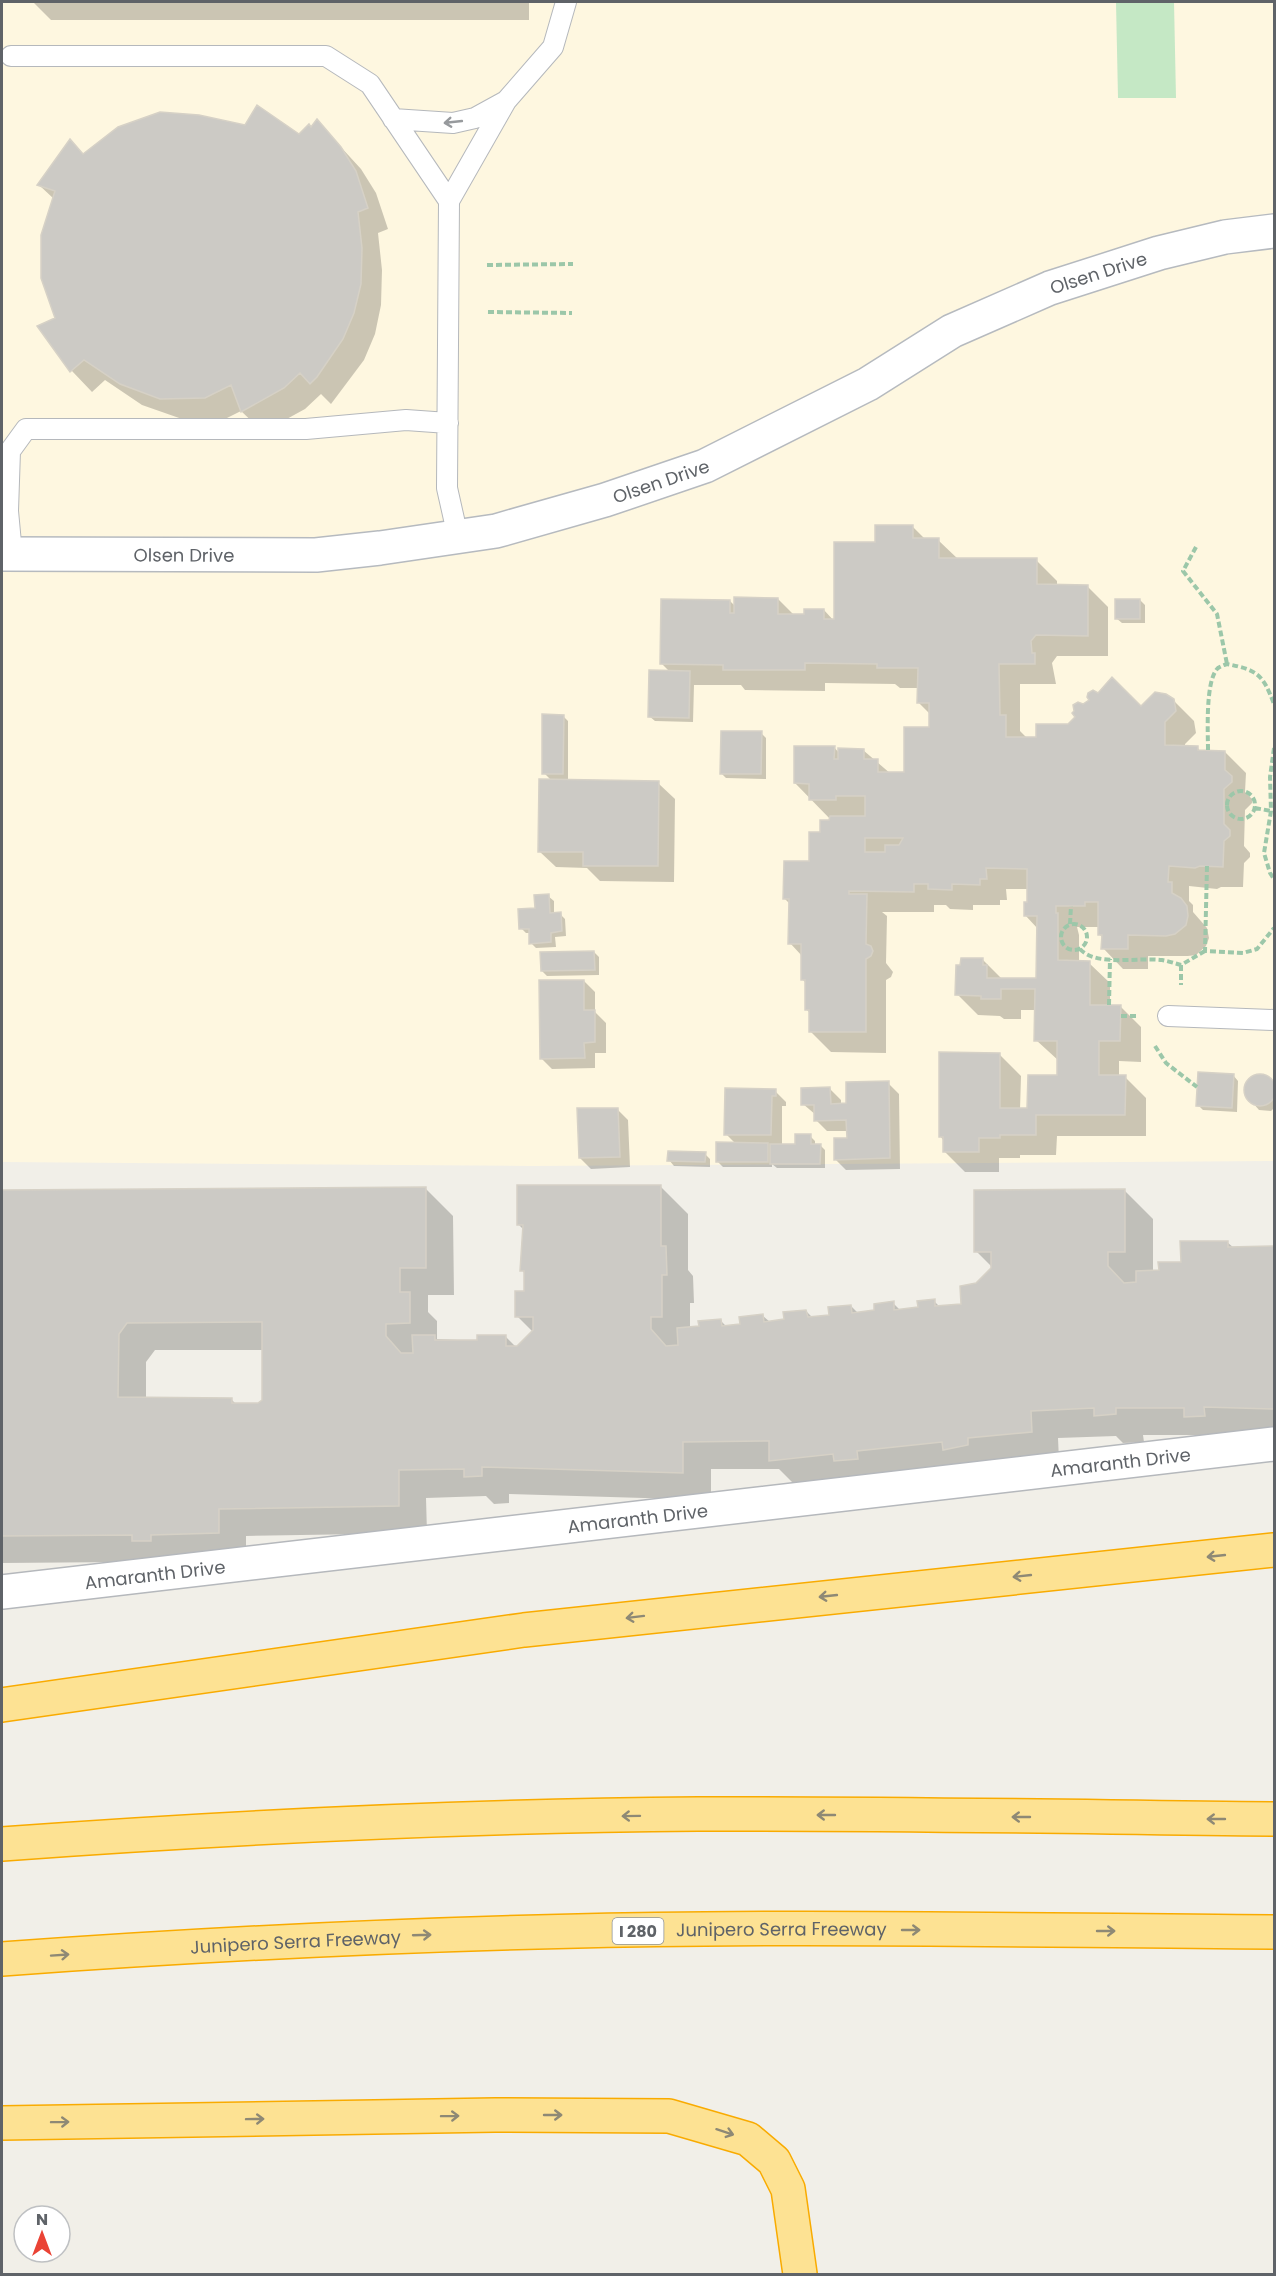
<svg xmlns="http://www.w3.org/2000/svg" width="1276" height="2276" font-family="Poppins,sans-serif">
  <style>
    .commercial { fill: #fef7e0 }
    .green { fill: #c5e8c5 }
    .shadow { fill: #0003; fill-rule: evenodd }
    .building { fill: #cccac5; stroke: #d6d1c6; stroke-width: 1.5; fill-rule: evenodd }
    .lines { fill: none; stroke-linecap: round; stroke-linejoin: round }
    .lane-casing { stroke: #b5b8bc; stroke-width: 22 }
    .street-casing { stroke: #b5b8bc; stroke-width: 36 }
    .secondary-casing { stroke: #b6babf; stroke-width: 36 }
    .highway-casing { stroke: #f9ab00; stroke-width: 36 }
    .path { stroke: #9cc7a9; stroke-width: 4; stroke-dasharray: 6 3; stroke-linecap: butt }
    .lane { stroke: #fff; stroke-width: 20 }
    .street { stroke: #fff; stroke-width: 33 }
    .secondary { stroke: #fff; stroke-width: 33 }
    .highway { stroke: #fde293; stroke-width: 33 }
    .oneway { stroke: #979a9d }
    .oneway2 { stroke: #8e8975 }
    .labels { text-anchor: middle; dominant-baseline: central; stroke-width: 4.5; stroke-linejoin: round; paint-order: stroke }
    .shield { fill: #fff; stroke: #8f9295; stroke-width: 1.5 }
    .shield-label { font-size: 16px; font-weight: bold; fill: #5f6368 }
    .street-label { font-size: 18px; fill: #5f6368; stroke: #fff }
  </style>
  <rect width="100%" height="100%" fill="#f1efe8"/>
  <path class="commercial" d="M2,2h1272v1159l-743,5 -529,-4z"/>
  <path class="green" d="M1116,2h58l2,96h-58z"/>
  <path class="shadow" d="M33,2h496v18h-478z
    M317,121l44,48 15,24 12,36 -10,4 4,37 -1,35 -6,29 -11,26 -33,44 -10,-10 -16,15 -42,23 -22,-21 -14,7 -45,1 -40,-14 -37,-25 -13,12 -20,-21 -33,-44 18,-8 -3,-120 -15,-14 45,-30 215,-19 12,-7z
    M912,526l14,14h12l20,19 78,1 21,21v5h30l21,21v49h-51l-5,7 4,21h-36v47l7,7h11l31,-13 104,-25 21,21 2,12 -11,11v3h12l4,5h24l21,21 -1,19 7,7v4l-7,7 -1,36 6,7v4l-6,6 -1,24h-22l-4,2 -28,-3v15l4,4v7l14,16 2,10 -3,8 -10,9 -8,1h-40v13h-25l-20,-21v-10l-4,-4v-7h-22l2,8v27l10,1 21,20v23h10l21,21v35l-22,-1v16h6l21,21v38h-89l-1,19h-36v3h-21v14h-34l-21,-21v-10l-4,-5 60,-81 21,21 -1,34h9l30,-34v-15l-23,-21v-30h-15v9h-17l-4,-3 -22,-1 -21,-21 25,-35 21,21h35v-51l-13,-14 4,-12v-14h-23l1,11h-7v5h-27v5l-23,-1 -4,-4h-12v7h-52l5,4 -1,47 7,9 -2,5 -5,3v73l-55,-1 -21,-21v-18l-3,-3v-26l-5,-5v-23l-12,-13v-39l-5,-5 26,-37 11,-28 10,-13 -37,-38 39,-36 5,6 24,-3 28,24h14l25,-45v-15l-12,-12 1,-14h-19l-5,-4 -70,-1v8l-80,-1 -4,-5h-47l-1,37 -38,-1 -6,-5 21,-44 -8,-8 68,-63 6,6 42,-8 16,16h11l19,-5 11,12 41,-79z
    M1140,600l5,5v18h-23l-6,-5z
    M563,716l5,5v60l90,2 17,16 -1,83 -74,-1 -13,-13 -31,-1 -17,-16 13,-70 -8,-8z
    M761,733l5,5v41l-40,-1 -5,-5z
    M548,896l6,5v13h6l5,5 1,17 -11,1 1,10 -20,1 -5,-5 -1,-10h-4l-5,-5z
    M594,952l5,5v18l-52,1 -5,-5z
    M584,981l11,11v20l11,11v30h-11v15l-43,1 -11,-11z
    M1233,1075l5,6 -1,31 -34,-2 -5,-5z
    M1255,1076l12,1 7,8v23l-3,3 -12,-1 -13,-15 1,-11z
    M888,1083l11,11 1,75 -54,1 -11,-11 13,-20v-8h-21l-11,-11v-5l-13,-11 27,-15 11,11v5l7,-1z
    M775,1091l11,11v4h-4v39h15l13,-9 5,5v4h5l5,5v18h-48l-5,-4v3h-49l-5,-5 18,-18 -10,-10z
    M617,1109l11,11 2,47 -39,2 -11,-11z
    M705,1154l5,5v8l-36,-1 -5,-6z
    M660,1186l28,28v56l5,6 1,27h-4v26l30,-9 7,7 14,-1 22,-10 7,6 16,-1 20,-10 7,7 17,-2 21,-10 7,7 18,-2 17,-8 8,8 19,-3 14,-7 6,6 23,-2 14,-20 16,-17 -17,-17 149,-60 28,28v53l29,-8 45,-22 7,6h40v187l-60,9 -9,-9h-62l1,7 -21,1 -7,-7 -58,2 1,22 -261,28 -19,-19h-68v31l-202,-6v9l-15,1 -8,-8 -60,2 1,35 -181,3v25l-244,2v-372l423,-3 28,28 1,79h-26v17l9,9v18l42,2 26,-5 12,12 16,-16 -16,-16 8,-23v-19l-3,-4 2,-40 -5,-5zM155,1350h108l1,50 -6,5h-21l-5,-5 -86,-1v-37z"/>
  <path class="building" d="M257,105l42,29 10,-10 2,3 6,-8 24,28 15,24 12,37 -10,4 4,36 -1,36 -7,29 -11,26 -26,38 -7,7 -10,-11 -16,15 -43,24 -10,-27 -26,13 -45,1 -40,-15 -36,-24 -14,12 -33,-46 18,-8 -14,-40v-43l14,-44 -18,-6 33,-46 13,15 35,-27 42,-15 39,3 46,10z
    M875,525h38v13h26v20h98v26l51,1v51l-52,-1 -5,6 1,12h3v11h-36l1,51h6v22h30v-13h32l7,-7 -3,-4 2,-2 -1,-6 5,-3 5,2 6,-4 -2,-3 1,-4 5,-3 5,3 14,-16 29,29 14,-14 11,2 8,5 2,12 -11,11v23l33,1v4l27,1v19l7,6v6l-8,7v35l6,6v6l-6,5 -1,26 -23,-1 -5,2 -26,-2 -1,16h4v11l9,5 6,8 1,10 -2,9 -11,9 -9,2 -38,-1v14h-27l1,-14h-4v-33h-13v4h-29v7h2v47l32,1v44h31l-1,36h-21v34h27l-1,40h-89v20h-36v3h-21v14h-36v-15h-4v-85l61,1v55h27l1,-33h29v-34h-23l1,-52h-34v10h-20v-3l-26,-1 1,-30h4l1,-7h22v7h4v13h49l1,-62h-13v-14h3v-33l-41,-1 1,11h-7v6l-28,-1v6l-24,-1v-5h-14v8l-65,-1v3h18l-1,50 5,2 2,5 -2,5 -5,3v73h-57v-22h-4v-30h-4v-36h-13l1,-45h-6l1,-38h25v-29h11v-12h9l1,-4h35v-20h-29v4h-27v-16l-15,-1v-37h41l-1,13h4v-11l26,1v10h14v13h26v-45h25v-24h-12l1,-35h-41v-4l-72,-1v7h-82v-5l-63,-1 1,-65 69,1v13h4v-16l44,1v16h26v-5h20v10h10v-77h41zM865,838h38l-4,7h-14v7h-20z
    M1115,599h25v20h-25z
    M649,670l41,1 -1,47 -41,-1z
    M542,714l22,1 -1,59h-21z
    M721,731h41l-1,43h-41z
    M539,779l120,2 -1,85h-75v-14h-45z
    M549,894l1,19 11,-1 1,19 -11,2v9l-22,2v-15h-10l-1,-20 17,-1 -1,-13z
    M594,951l1,19 -54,1 -1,-19z
    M539,980h45v30h11v32l-11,1 1,15 -45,1z
    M1198,1072l36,2 -2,34 -36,-2z
    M1244 1090a16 16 0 1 1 32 0a16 16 0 1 1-32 0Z
    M889,1081l1,77 -56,2v-22h13l-1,-18 -32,1v-16h-13v-17l29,-1 1,17 15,-1v-21z
    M725,1088l51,1v7h-4l-1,39h-47z
    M577,1108h41l2,49 -41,1z
    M795,1134h16v10h10l-1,20h-50v-20h25z
    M716,1142l52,1v19h-52z
    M668,1151l38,1 -1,10 -38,-1z
    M517,1185h144v61h5l1,29h-5v42h-11v12l15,17 12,-1 -1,-17 22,-2 -1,-5 23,-2 1,7 18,-2 -1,-7 24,-3 1,8 20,-3 -1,-7 23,-2 2,7 21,-2 -1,-8 23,-2 1,8 22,-3v-6l20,-3v9l24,-3 -1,-6 18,-2v7l26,-2 -1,-18 16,-3 15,-15v-16h-17v-62l151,-1v63h-17v14l16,17 12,-1v-11l23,-1 -1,-8h23l-1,-21h48v6l46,-1v163l-70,-2 1,9 -21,1v-9h-68v6l-22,2v-8l-63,3 1,21 -64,6v7l-25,5 -1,-8 -85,9 1,8 -24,2 -1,-7 -64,7v-20l-86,1v31l-201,-6v9l-18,1v-8l-65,1v36l-180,3v24l-68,2v6h-19v-6l-130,1v-346l424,-3v81h-26v24h10v31l-24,1v12l15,17h12l-1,-18h23v5h42v-5h29v11h11l16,-16v-13h-18v-26h9v-20h-4l3,-46h-6zM262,1322v78l-4,3h-26v-5l-114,-1 1,-63 8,-11z"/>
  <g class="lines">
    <defs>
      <path id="lane" d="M11,56h315l44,28 79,117
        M393,119l60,4 22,-5 31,-17
        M458,537l-11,-49 2,-287 57,-100 47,-54 13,-45
        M12,554l-4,-43 2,-60 16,-22h280l100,-9 42,3
        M1168,1016l106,4"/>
      <g id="street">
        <path id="s1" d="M2,1592l1272,-148"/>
      </g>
      <g id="secondary">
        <path id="s2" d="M2,554l314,1 64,-7 116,-17 109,-31 100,-34 163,-82 84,-53 98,-43 109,-35 66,-16 49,-6"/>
      </g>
      <g id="highway">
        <path d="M2,1705l522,-75 750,-80"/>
        <path d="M2,1844c231,-17 464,-28 696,-30 192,-1 385,3 576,5"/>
        <path id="s3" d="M2,1959c234,-17 468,-28 703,-30 190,-2 380,2 569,3"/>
        <path d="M2,2123l493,-8 174,1 79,23 26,22 14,28 12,85"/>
      </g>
    </defs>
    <use href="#lane" class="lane-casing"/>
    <use href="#street" class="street-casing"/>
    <use href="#secondary" class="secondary-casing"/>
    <use href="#highway" class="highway-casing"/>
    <path class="path" d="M487,265l86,-1
      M488,312l84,1
      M1196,547l-13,24 34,43 10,50
      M1274,748l-4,29 1,34 -7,42 6,20 4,6
      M1208,750c0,-17 -3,-70 10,-82 3,-2 6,-3 9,-4 31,6 36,11 47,40
      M1227 805a14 14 0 1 1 28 0a14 14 0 1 1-28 0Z
      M1255,808l16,3
      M1207,866l-2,85 38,2 14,-4 17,-21
      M1061 937a13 13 0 1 1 26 0a13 13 0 1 1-26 0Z
      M1070,924l1,-18
      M1080,949c16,18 59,8 82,11 6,1 12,3 19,5l24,-14
      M1181,965v20
      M1109,1005l1,-46
      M1121,1016h18
      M1155,1046l11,17 31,24"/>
    <use href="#lane" class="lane"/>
    <use href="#street" class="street"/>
    <use href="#secondary" class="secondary"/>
    <use href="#highway" class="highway"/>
  </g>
  <defs><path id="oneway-shaft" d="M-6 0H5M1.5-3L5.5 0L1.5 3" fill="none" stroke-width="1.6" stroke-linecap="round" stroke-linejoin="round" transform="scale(1.5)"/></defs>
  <use class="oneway" href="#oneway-shaft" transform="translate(453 122) rotate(174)"/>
  <g class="oneway2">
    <use href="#oneway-shaft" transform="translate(1216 1556) rotate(174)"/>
    <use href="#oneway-shaft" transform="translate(1022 1576) rotate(174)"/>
    <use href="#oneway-shaft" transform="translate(828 1596) rotate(174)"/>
    <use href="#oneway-shaft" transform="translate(635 1617) rotate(173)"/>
    <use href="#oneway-shaft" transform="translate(826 1815) rotate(-180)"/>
    <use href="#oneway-shaft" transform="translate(631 1816) rotate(179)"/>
    <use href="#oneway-shaft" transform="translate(1021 1817) rotate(-180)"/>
    <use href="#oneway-shaft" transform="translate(1216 1819) rotate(-180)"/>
    <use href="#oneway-shaft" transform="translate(911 1930)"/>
    <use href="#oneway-shaft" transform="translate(1106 1931)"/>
    <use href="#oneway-shaft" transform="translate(422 1935) rotate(-2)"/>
    <use href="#oneway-shaft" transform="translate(60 1955) rotate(-4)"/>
    <use href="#oneway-shaft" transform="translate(553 2115)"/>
    <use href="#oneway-shaft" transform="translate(450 2116) rotate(-1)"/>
    <use href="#oneway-shaft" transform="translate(255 2119) rotate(-1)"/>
    <use href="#oneway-shaft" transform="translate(60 2122) rotate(-1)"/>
    <use href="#oneway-shaft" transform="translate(725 2132) rotate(18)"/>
  </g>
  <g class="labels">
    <rect class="shield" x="612.5" y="1918" width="51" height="26" rx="4.5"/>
    <g class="shield-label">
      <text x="638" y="1931">I 280</text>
    </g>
    <g class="street-label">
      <text stroke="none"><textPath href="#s2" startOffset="1154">Olsen Drive</textPath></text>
      <text stroke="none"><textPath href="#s2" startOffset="668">Olsen Drive</textPath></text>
      <text stroke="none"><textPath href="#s2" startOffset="182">Olsen Drive</textPath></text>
      <text stroke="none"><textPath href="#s1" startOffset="1126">Amaranth Drive</textPath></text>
      <text stroke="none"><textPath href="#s1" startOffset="640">Amaranth Drive</textPath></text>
      <text stroke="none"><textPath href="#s1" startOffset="154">Amaranth Drive</textPath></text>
      <text stroke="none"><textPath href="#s3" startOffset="780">Junipero Serra Freeway</textPath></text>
      <text stroke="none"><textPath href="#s3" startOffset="294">Junipero Serra Freeway</textPath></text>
    </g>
  </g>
  <rect width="1276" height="2276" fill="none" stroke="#5f6368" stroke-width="6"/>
  <g transform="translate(42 2234)"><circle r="28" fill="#ffffff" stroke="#bfc1c3" stroke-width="1.5"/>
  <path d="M0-4.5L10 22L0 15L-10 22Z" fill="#ea4335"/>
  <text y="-9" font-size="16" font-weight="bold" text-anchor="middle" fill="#5f6368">N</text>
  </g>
</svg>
